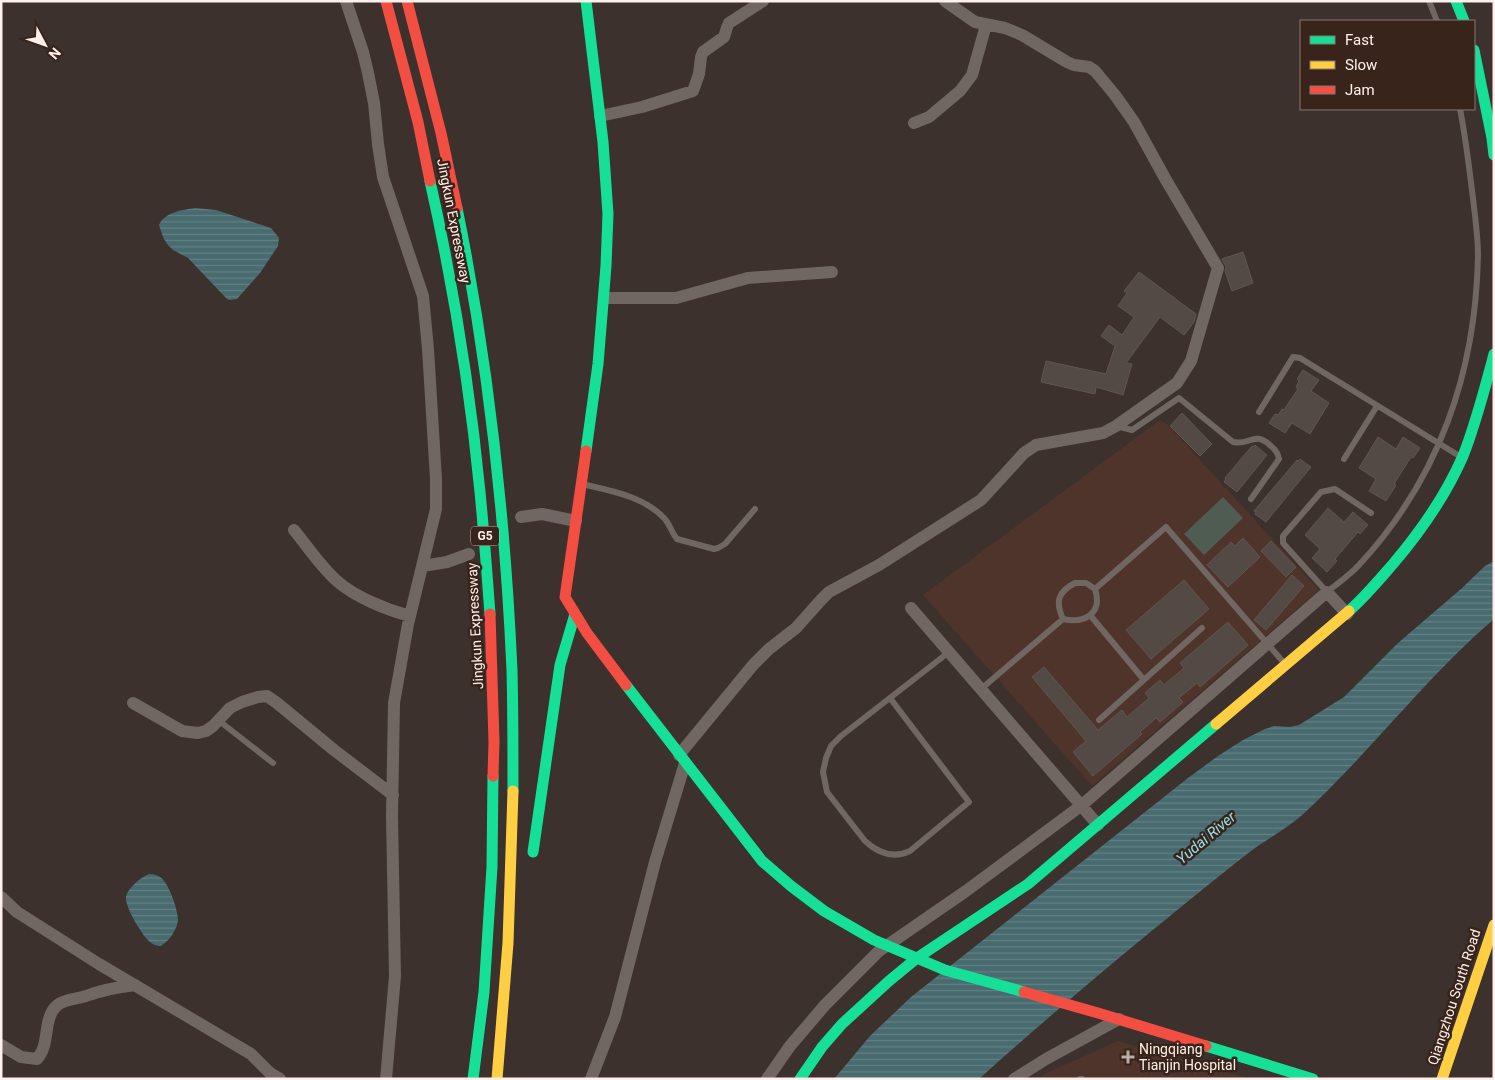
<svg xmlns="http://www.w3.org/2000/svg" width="1495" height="1080" font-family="Roboto,sans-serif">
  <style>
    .built { fill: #4e342a }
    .green { fill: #4e5c51 }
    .water { fill: url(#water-rules) }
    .building { fill: #544a45; stroke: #5f5551 }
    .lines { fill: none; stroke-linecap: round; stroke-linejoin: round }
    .lane { stroke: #706762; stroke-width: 6 }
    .street { stroke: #706762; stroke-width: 12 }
    .fast { stroke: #16e098; stroke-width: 11 }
    .slow { stroke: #ffcf43; stroke-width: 11 }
    .jam { stroke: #f24e42; stroke-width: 11 }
    .poi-dot { fill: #baada8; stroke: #39241c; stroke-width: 2 }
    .labels { text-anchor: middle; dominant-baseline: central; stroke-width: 5; stroke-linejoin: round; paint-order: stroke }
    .shield { fill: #39241c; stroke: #c3b3ac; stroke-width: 1 }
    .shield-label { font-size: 12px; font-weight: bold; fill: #fef0ea }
    .street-label { font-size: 14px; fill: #fef0ea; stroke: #39241c }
    .poi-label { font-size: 14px; fill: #fef0ea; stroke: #39241c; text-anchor: start }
    .water-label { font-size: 15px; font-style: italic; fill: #93e0e7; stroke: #39241c }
  </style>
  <defs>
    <pattern id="water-rules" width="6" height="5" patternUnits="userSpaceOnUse" patternTransform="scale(1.25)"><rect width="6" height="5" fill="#486b6f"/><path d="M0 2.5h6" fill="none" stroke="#638084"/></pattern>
  </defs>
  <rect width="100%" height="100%" fill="#3c312c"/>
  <path class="built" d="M1160,420l8,5 151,165 -227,196 -169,-191z
    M1118,1041l132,38h-211l7,-6z"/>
  <path class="green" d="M1223,497l20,21 -39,37 -20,-21z"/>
  <path class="water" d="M195,208l21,2 55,18 8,10 -1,8 -18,27 -23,26 -8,1 -3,-2 -38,-40 -15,-8 -6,-6 -4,-7 -4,-12c6,-13 23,-15 36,-17z
    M1494,561v58c-70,60 -125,135 -193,197 -15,13 -34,23 -50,35 -20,15 -39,31 -59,47 -72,58 -144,119 -213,181h-145l36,-43 41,-39 277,-219 30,-22 25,-16 22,-11 9,-3 16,1 9,-2 45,-28 54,-54 63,-54 24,-23z
    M149,874c4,0 8,1 11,3 9,6 18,33 18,43 -1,10 -9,21 -17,26 -4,0 -7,-1 -11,-4 -8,-7 -26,-36 -24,-46 3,-9 14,-18 23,-22z"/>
  <path class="building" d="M1243,252l10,31 -21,8 -7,-20 1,-4 -4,-8z
    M1139,272l57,42 -2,8 -10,13 -24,-18 -34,46 6,1 -9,31 -27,-8 -1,7 -54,-12 5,-21 60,13 9,-28 -14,-10 8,-11 13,10 12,-18 -16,-11 9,-13 -3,-2z
    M1303,370l16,10 -8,11 18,12 -19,31 -18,-11 -7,10 -16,-10 6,-9 3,1 4,-6 2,1 14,-21 -2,-2 3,-6 -2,-2z
    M1182,413l30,31 -12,12 -30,-30z
    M1378,437l18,12 7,-12 17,11 -7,10 -2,-1 -17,27 2,1 -10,16 -17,-10 7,-12 -17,-11z
    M1255,445l12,10 -30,37 -13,-10 2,-3 -1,-1 27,-32 1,1z
    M1300,459l11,8 -45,55 -11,-8 1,-2 -2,-1 43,-51 1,1z
    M1328,508l16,14 9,-10 15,13 -8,9 -2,-2 -23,27 2,2 -10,11 -15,-14 8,-9 -15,-14z
    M1243,538l17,19 -32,30 -21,-22 24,-23 4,4z
    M1271,541l25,26 -10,10 -25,-26z
    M1292,575l12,11 -38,44 -12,-10z
    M1184,580l25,29 -58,50 -25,-29z
    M1228,622l20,23 -48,42 -3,-4 -18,15 4,4 -23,20 -4,-4 -16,14 2,2 -49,42 -20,-24 13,-11 -54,-64 12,-10 54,63 24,-20 5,7 22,-19 -4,-5 15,-13 4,5 20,-17 -4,-5z"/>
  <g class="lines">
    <path class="lane" d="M1429,1l8,20
      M1259,412l34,-55 7,1 161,99
      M1116,426l16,4 47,-32 54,44c17,4 21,-12 38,4 5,4 7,7 8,13l-28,40
      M1344,459l33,-53
      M582,484c29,7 62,12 83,35 5,6 7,14 12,20l37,10 4,-1 7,-4 30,-35
      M1371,513l-36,-24 -14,3 -38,44v7l44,49c11,-9 23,-17 32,-27 80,-86 117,-193 119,-310 0,-19 -3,-38 -5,-57 -4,-30 -7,-59 -13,-89
      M1075,583h11l9,6c8,24 -10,35 -32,30 -8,-18 -5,-27 12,-36z
      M1095,589l71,-62 119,137
      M1090,615l54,65
      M981,689l82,-70
      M890,698l79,104 -59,49c-17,8 -32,2 -45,-10l-38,-49 -4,-20 3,-14 5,-12 10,-10 108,-84
      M218,720l55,43
      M1099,720l103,-92
      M1080,1079h2"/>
    <path class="street" d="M346,1l17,51 5,21 6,30 4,41 5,33 40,119 5,53 8,130v30l-28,115 -14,79 -2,113 3,160 -9,103
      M600,116l42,-9 51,-16 6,-17 2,-17 2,-5 21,-15c2,-5 2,-9 5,-14l34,-22
      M914,123l15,-6 31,-26 12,-16 14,-50
      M604,298h72l72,-20 84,-6
      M521,517l21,-3 34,7
      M294,530c14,17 26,36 43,51 18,16 50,29 73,35
      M423,566l24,-4 22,-8
      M911,608l187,217
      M133,703l49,28 16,2 8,-2 7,-5 17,-18 12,-6 16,-5 9,-1 10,7 57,47 59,45
      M679,755l74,-90 16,-16 27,-21 25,-28 8,-8 50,-27 102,-65 43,-47 12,-8 67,-12 13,-7 61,-43 14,-22 27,-93 -52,-88 -32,-58 -19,-27 -20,-24 -6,-4 -15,-2 -7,-3 -45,-27 -17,-7 -30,-6 -30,-21
      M1,897l16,15 82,52 152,90 19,19 10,6
      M1,1045l20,12 16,2c10,-11 8,-26 12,-40 6,-21 21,-18 37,-23 16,-6 32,-9 49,-11
      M591,1079l24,-62 40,-155 30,-99
      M767,1079l23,-33 35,-41 54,-54 87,-60 116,-86 245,-213 20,22
      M1014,1079l32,-20 73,-40"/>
    <path class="fast" d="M1456,1l8,20
      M1474,50l18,88 2,17
      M430,181c23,103 40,207 50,311 4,41 7,81 10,122
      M457,208c31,152 48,307 55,462 1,40 1,81 1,121
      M586,451l12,-87 8,-98 2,-52 -5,-72 -17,-141
      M1349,611c16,-14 30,-31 44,-47 28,-33 53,-69 70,-108 13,-33 22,-68 31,-102
      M626,685l136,176 29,25 33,25 50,29 71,30 79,22
      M533,852l27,-187 15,-51
      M1206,1046l107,33
      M473,1079l11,-87 8,-125 1,-91
      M800,1079l22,-32 20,-23 47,-43 28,-23 111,-74 188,-160"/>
    <path class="slow" d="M1216,724l133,-113
      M497,1079l11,-136 5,-152
      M1442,1079l52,-154"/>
    <path class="jam" d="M386,1l32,121 12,59
      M407,1l34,132 16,75
      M586,451l-21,146 22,36 39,52
      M490,614l4,128 -1,34
      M1024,992l74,21 108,33"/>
  </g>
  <path class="poi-dot" d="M1125.5 1049.5h5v5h5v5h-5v5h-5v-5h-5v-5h5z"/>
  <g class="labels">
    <rect class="shield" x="471" y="526.5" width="28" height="19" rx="4"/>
    <g class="shield-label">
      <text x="485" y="536">G5</text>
    </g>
    <g class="street-label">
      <text transform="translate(454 221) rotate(79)">Jingkun Expressway</text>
      <text transform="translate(475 626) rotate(-93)">Jingkun Expressway</text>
      <text transform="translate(1454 997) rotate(-72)">Qiangzhou South Road</text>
    </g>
    <g class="poi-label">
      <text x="1139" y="1049">Ningqiang<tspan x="1139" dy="16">Tianjin Hospital</tspan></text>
    </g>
    <g class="water-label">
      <text transform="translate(1206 838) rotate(-40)">Yudai River</text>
    </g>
  </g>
  <rect width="1495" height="1080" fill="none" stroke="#fef0ea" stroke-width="5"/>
  <rect x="1300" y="20" width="175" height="90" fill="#39241c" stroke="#88766e"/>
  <rect x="1310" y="36" width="25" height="8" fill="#16e098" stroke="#88766e"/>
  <text x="1345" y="45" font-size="15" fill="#fef0ea">Fast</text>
  <rect x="1310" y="61" width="25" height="8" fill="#ffcf43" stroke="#88766e"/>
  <text x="1345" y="70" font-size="15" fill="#fef0ea">Slow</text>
  <rect x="1310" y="86" width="25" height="8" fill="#f24e42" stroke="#88766e"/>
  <text x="1345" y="95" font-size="15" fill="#fef0ea">Jam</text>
  <g transform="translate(45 45) rotate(131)" stroke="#39241c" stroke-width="4" paint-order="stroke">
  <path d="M0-4L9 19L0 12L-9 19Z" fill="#fef0ea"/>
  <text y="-8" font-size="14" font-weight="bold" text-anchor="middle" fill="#fef0ea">N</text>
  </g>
</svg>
